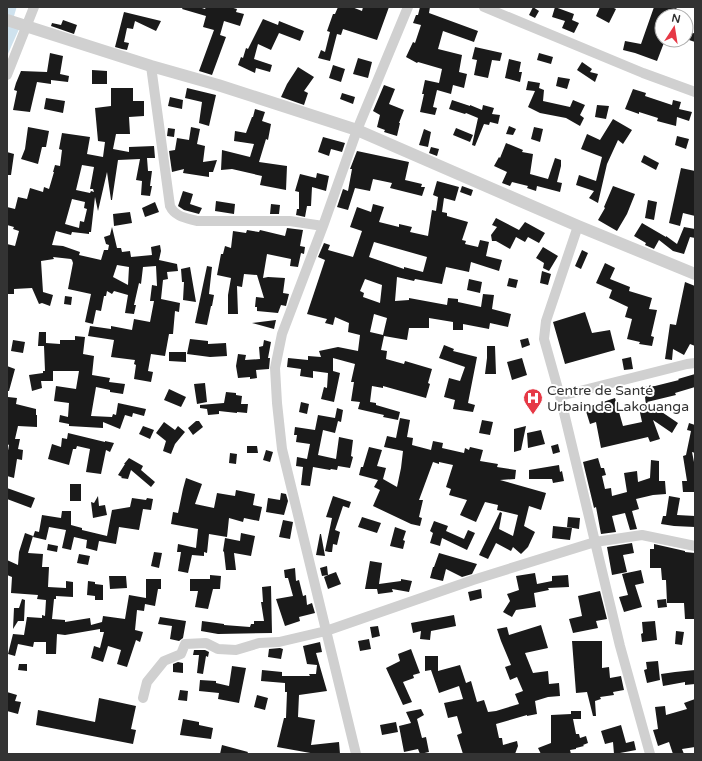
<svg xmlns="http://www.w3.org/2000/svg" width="702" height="761" font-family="'Varela Round',sans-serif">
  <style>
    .water { fill: #cfe2ee }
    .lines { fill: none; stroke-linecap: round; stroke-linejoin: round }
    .canal { stroke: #cfe2ee; stroke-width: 9 }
    .building { fill: #1a1a1a; fill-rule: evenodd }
    .minor { stroke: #d0d0d0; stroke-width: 10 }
    .tertiary { stroke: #d0d0d0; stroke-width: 12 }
    .labels { text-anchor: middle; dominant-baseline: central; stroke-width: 4; stroke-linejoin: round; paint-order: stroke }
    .poi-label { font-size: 14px; fill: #333; stroke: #fff; text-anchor: start }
  </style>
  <rect width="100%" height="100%" fill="#fff"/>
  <path class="water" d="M7,24l12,5 -12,27z"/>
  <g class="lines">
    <path class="canal" d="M7,24l5,-17"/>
  </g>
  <path class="building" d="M183,7h16l6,2 1,-2h24l7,2 -1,3 8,2 -4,12 -16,-5 -4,14 6,2 -14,38 -13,-4 15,-41 -11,-3 3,-11 -24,-7z
    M338,7h14l10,4 1,-4h26l-12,33 -34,-11 -2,6 -4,-1 -7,27 -12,-3 3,-8 4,2 5,-20 -3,-1 6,-17h2z
    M420,7h10l-1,6 49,18 -4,11 -31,-11 -5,18 24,6 -3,17 8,2 -3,14 -11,-3 -2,9 -14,-4 -4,17 4,1 -2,7 -15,-3 4,-18h-2l3,-14 14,3 3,-14 -24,-7 -1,1 -11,-6 7,-15 2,1 6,-18 -8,-2 3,-8h2z
    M533,7l6,4 -4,7 -6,-3z
    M555,7l19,7 -2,6 7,3 -5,10 -12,-5 3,-7 -13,-4z
    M600,7h12l4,2 -7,14 -13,-7z
    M654,7h23l-3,9h-12v24h3l-8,21 -22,-8 -12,-3 2,-9 16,3z
    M124,12l37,9 -5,10 -21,-10 -2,8 -6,-1 -3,14 5,1 -2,7 -5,-1 -7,-2z
    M263,19l15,6 1,-4 25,10 -4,10 -21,-8 -8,17 -13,-6 -4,15 18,6 -2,7 -14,-4 -1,5 -17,-8 3,-8 2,1 3,-10 2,1z
    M63,20l14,5 -3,9 -23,-8 1,-3 9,2z
    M686,29l9,5v8l-9,-3z
    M475,47l27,6 -2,8 -8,-1 -4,18 -14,-3 3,-15 -5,-1z
    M50,53l13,3 -3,18 9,2 -1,6 -17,-2v4l-14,-2 -7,30 -17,-2 4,-19 -3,-1 2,-7 5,-12 26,1z
    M539,53l14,4 -2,7 -14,-4z
    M358,58l14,4 -4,16 -15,-4z
    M509,59l12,3 -2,10h3l-2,10 -15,-4z
    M582,62l10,7 -2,3 8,2 -3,8 -18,-12z
    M333,65l12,4 -4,13 -12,-4z
    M298,67l16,10 -10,14 4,2 -4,12 -23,-8 6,-13z
    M92,70l15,1v13h-15z
    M558,77l12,2 -3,10 -11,-3z
    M528,81l12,2 -1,5 5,2 -1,11 27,6 3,-7 12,5 -5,10 4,3 -4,8 -14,-8 -26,-5 -12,-6 7,-16 -9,-1z
    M384,85l11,4 -6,15 15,6 -5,13h1l-3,13 -13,-4 1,-2 -8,-3 3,-12 -7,-4z
    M111,88h22v13h11v15l-15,1 1,17h-14l-3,15 16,3v-5l25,-1 1,12h-8l1,13h4l-2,15h2l-2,10 -9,-1 1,-14 -6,-1 4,-21 -22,1 -6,40h-1l-4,-28 -9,39 -3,-14 -4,35h-2v2l-17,-2 -1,3 -15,-4 -4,14 11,1 17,6 -1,3 22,5 3,-10h4l1,-5 -3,-1 -2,-7 6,-2 2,-8 5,21h4l1,4 8,-1 1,6 21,-2 -1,-8 9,-2 1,6 -2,9 18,4 1,7 -11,1 1,7 -5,1 -2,19 19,4 -1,9 -4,-1 -2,23h-4l-4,22 -14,-2 -3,17 5,1 -2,10 -17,-3 2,-14 -2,-1 1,-4 -24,-3 3,-17 -26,-4 2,-10 21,3v-3l21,4 2,-11 16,3 4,-21h-4l2,-16 5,1 -1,-20 -13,1 -2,17 -2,-1 -5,22h2l-2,9 -9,-1 3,-18 -14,-4 -2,3 -5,-3 -1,5h-2l-3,15 -5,-1 -3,14 -8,-2 6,-28 -23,-5 5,-26 -1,-3 -1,-1 -18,-2 1,2 -13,2 2,31 10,3 -3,11 -8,-3 -3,1 -7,-16 -18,1v5h-7v-50l8,2 4,-15 -6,-2 1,-2 -7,-2v-18l8,2 3,-12 9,2 3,-11 13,4 1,-5 5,2 5,-17h-1l2,-7 5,1 2,-16 -3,-1 3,-16 28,4 -3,17 16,3 2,-15 -7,-1 -3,-33 16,-2zM82,165l12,2 -4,22h3l1,3 -3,-1 -1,2 -14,-3zM72,199l13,3 -1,6 3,1 -3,13 -4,-1 -1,7 -14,-4zM117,265l12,2 -1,18 -15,-8z
    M187,88l29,7 -7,31 -10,-3 3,-21 -17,-4z
    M633,89l13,4 -1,3 27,9 1,-5 8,2 -2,7 13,3 -3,9 -12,-4 -1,9 -19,-5 1,-3 -19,-6v2l-14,-5z
    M342,93l13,4 -2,7 -13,-5z
    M170,97l13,3 -1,9 -14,-3z
    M46,98l19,3 -2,12 -19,-4z
    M452,100l18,6v-1l12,5 1,-5 11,3 -2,6 8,1 -2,9 -8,-2 -1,3 -5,-1 -9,22 -3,-1 6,-27 -12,-5 -1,1 -16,-5z
    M597,105l12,1 -3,13 -11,-2z
    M255,109l10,3 -3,9 9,3 -3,16 -2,-1 -7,23 28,4 -1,24 -26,-5 2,-9 -30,-7 -11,1 1,-20 28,7 4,-13 -20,-3 1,-10 11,2 6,-16h1z
    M613,119l19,11 -9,14 -5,-4 -11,24 -9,39 -9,-5 5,-7 -18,-6 3,-10 17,6 6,-24 -21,-8 6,-15 13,6z
    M509,126l7,3 -3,6 -7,-1z
    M28,127l21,4 -3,16h-4l-4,17 -17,-5 4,-10z
    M191,127l9,2 -3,15 8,2 -2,16 14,-2 -4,12h-4v5l-26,-4 1,-4 -12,3 -3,-21 6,-1 2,-12 12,2z
    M534,127l9,2 -3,13 -9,-3z
    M168,128l7,1 -1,8 -7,-1z
    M456,128l17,7 -3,7 -17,-7z
    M424,129l7,3 -3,15 -9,-2z
    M677,136l12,3 -3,10 -11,-4z
    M323,137l22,6 -3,9 -11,-3 -2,7 -11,-4z
    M506,143l17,7 -1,2 11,2 -3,20 18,5 7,-21 6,2v6l-4,16 5,1 -2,9 -23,-6 -1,5 -9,-3 1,-2 -16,-4 -2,4 -8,-3 5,-11 -13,-6 5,-9 1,1z
    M431,147l8,2 -2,7 -8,-3z
    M357,151l52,11 -4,18 17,4 -1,3h4l-3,9 -32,-8 2,-5 -19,-4 -3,12 -15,-3 -7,22 -11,-3 6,-18 5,2 4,-22h-2z
    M7,152l7,2 -3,21h-4z
    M644,155l15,8 -3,7 -15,-8z
    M681,168l14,3v45l-12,-3 -3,13 -11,-3z
    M317,173l12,3 -3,15 -14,-4 -1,19h-4l-2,11 -9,-2 1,-6h2v-17l-4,-1 5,-17 16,4z
    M437,181l22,6 -4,14 -11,-3 -2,14 5,1v3l21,6 -6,18 4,1 -1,3 13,3 2,-7 9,2 -3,14 16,4 -3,11 -28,-9 -2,10 -23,-5 -4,17 -27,-5 -1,2 -17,-4 -2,24 14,-1v-2l38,7 1,-7 10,1v3l23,5 2,-13 11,1 -2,14 19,5 -3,13 -18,-4 -1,6 -26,-5v6h-10v-8l-24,-4v10h-20l-2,12 -23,-4 -3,14 6,1 -1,8 18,5 1,-3 27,8 -4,14 2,1 -4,14 -43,-12v2l-11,-2 -2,16 6,1v2l24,7 -2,8 -15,-3 1,-2 -26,-6 2,-7 -9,-1 3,-19h-3l4,-18 -22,-6v13l7,2 -6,29 -13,-3 3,-12 3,1 1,-15 -15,-2v7l-13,-2 1,-7 -14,-2 1,-9 20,2v-4l13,1 -2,-6 19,-4 20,4 2,-16 -12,-3 1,-9 -14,-6 -2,8 -8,-2 2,-4 -20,-5 18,-54 -7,-3 6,-14 6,2 -2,5 25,7 9,-26 -12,-4 7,-20 14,5 2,-8 11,3 -5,15 20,5v-3l13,3 -2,5 18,4 4,-26 4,1 2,-14 -5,-2zM374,242l53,15 -4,15 -19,-5v2l-35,-12zM365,279l17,6 -2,18 -17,-6 1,-4 -4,-2zM374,314l13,4 -4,17 -13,-3z
    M462,186l11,4 -2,6 -11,-4z
    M613,186l22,8 -8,20 -10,17 -19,-11 7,-12 -1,-1z
    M183,191l10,3 -3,10 12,4 -3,6 -15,-4 -6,-4z
    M648,200l9,2 -3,18 -9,-2z
    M216,201l19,3 -1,10 -19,-3z
    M155,202l4,10 -14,5 -3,-9z
    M271,204l9,1 -1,9h-9z
    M130,212l2,11 -18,3 -1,-12z
    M496,218l23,12 6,-8 20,11 -6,10 -11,-6 -3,5 -9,-5 -6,12 -14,-8h-4l-1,-6 6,-8 -5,-2z
    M642,223l24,14v-1l11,8 7,-17 11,2v9l-5,-1 -6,17 -11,-3 -14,-11 -5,9 -9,-4 1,-2 -12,-7z
    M287,228l16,2 -3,16 5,1 -1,7 -3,-1 -3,14 -8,-1 1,-7 -24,-5 -4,24 5,-1 17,1 -2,15 6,1 -3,12 -5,-1 -3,8 -21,-2v-4h-2l1,-10 8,1 -7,-23 -13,-1 -2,13 -5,-1 1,28h-10v-19l3,-17 -14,-3 4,-21h2l2,-8 6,2 2,-17 13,2 1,-3 12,2 1,-2 25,6z
    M543,247l15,9 -9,15 -6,-3 1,-5 -8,-5z
    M582,250l6,3 -7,16 -6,-3z
    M605,263l10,5 -5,11 20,8 -1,4 23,7 -3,11 8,1 -6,26 3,1 -2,9 -13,-2 1,-2 -13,-3 5,-20 -7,-2 3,-10 -19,-9 3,-8 -16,-7z
    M207,266l5,1 -3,27 5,1 -2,11h-1l-4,19 -12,-2z
    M190,267l6,35 -13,-2 1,-18h-2l-1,-13z
    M542,271l9,3 -3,11 -8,-2z
    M509,278l9,2 -2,8 -9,-2z
    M469,279l13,3 -2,11 -13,-3z
    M685,282l10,4v60l-5,-2 -6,11 -11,-6 -1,11 -7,-1 5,-35 6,1z
    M65,296l7,1 -1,8 -7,-1z
    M585,312l7,21 18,-3 5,20 -50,14 -12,-42z
    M276,320l-2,9 -22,-6z
    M39,332h7v11l14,1v-4h15v-4l10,1 -2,17 11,2 -2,19 18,3 -1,4 16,2 -2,10 -13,-2v-2l-14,-3 -5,29 21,1 1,-3 3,1 2,-12 28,6 -2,7 -11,-3 -1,4 -7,-2 -5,14 -17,-7v6l-34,-2v-2l-10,-2 1,-7 8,2 1,-14 -15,-2 2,-15 20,3 3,-18h-26v10h-12l1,7 -10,3 -3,-16 14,-2v-2h2l-1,-25h-6z
    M528,338l2,7 -8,3 -2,-8z
    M190,339l18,2v3l18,-1 1,13 -17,1 -23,-3z
    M13,340l12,2 -2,11 -12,-2z
    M264,340l7,2 -3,16h2l-1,11 -13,1 1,8 -7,1v-2l-12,1 -2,-12 2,-12 8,1 -1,5 15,-1 -1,-12 4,-1z
    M444,345l10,4 -1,2 24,6 -9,46 7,2 -2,7 -20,-3 2,-9 -11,-3 5,-19 11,3 5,-14 -26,-9z
    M487,346h8l1,28h-11l2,-16z
    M169,352h17v10l-17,-1z
    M631,357l2,12 -9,1 -2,-11z
    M522,358l5,17 -15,5 -5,-18z
    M7,366l8,3 -6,22h-2z
    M695,374v13l-20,6 1,2 -29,7 31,21 -6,10 -19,-13 7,19 -10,3 -2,-5 -47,11 -5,-26 -6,2 -5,-16 30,-10 8,28 19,-4 -3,-14 7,-2 -2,-19 11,-1 24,-6 -1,-1z
    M205,383l2,19 -10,2 -3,-20z
    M169,389l17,8 -5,10 -17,-7z
    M226,392l10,1v2l6,1 -1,8h7l-1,9 -10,-1v1l-18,-2v3l-11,1 -1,-6 -7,-1v-3l24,-2z
    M8,397l9,1 -1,6 20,5v6h1v12l-19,-1 -3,13h5l-2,10 5,1 -1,10 -5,-1 -3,19 -7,-2v-20l2,-11 -2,-1z
    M301,402l8,2 -2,10 -8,-2z
    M337,408l6,2 -2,12 -3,-1 -3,12 -12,-3 -5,25 18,4 3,-22 14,3 -2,16 2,1 -3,11 -12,-2 -1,4 -6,-1 -1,1 -17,-3 -3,19 -9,-1 2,-18 -7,-1 1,-9 10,2 3,-15 -14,-2 1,-7h-3l1,-8 20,3 3,-15 17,3z
    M400,418l10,2 -3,17 6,1 -1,7 19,5 2,-9 10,2 -1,5 22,5 1,-5 4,2 1,-3 13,3 -3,11 18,3 -1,3 19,3 -1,9 -15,1 46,13 -5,17 -12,-4 -5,20 11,6 -7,15 -7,7 -8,-7 -2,4 -15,-8 -8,16 -9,-4 21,-43 2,1 -3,16 14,7 5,-21 -21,-5 1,-5 -13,-3 -9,20 -16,-7 7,-15 -18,-5 2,-6 -5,-2 7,-22 -14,-3v2l-6,-2 -14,38h4l-4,17 3,1 -2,8 -9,-2 -38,-18 7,-16 -6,-3 4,-7 -19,-5 2,-8h2l6,-20 13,3 -5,16 9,2 -3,11 14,8 4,-19 2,-17 -19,-4 3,-11 9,2z
    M482,420l11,2 -3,13 -11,-2z
    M196,421h3l4,6 -10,8 -5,-7z
    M164,422l11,8 3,-4 7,6 -10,12 -4,10 -8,-3 3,-10 -10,-8z
    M689,423l6,2v28l-3,-1 3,15 -1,2v23h-11l-1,-11h5l-4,-25 3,-1 5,-24 -4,-1z
    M143,426l11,4 -4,9 -11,-5z
    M526,426l-5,24 -7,2v-23z
    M541,430l4,14 -17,4 -1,-15z
    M68,433l37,9v-1l9,2 -4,9 -4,-2 -5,24 -15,-2 4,-23 -13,-3 -1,3h-3l-4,16 -21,-6 4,-15 9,3 1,-9 5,1z
    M558,444l2,8 -7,2 -2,-8z
    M247,446h10l1,7h-11z
    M266,450l7,2 -3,10 -7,-2z
    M230,453l7,1 -1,10 -7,-1z
    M129,458l14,8 -2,4 14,12 -4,5 -20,-17 -3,9 -7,-1 1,-1 -4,-2 7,-11h-1z
    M598,458l3,10h3l2,7 -4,1 3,13 6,-1 1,8 15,-4 -3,-19 13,-2 1,11 12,-4 1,-18 8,1v20h6l1,13 -13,1 -17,4 3,10 -7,2 5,18 -7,1 -5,-17 -13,3 4,16 -15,2 -5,-27 -2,1 -11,-46z
    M559,465l1,7 2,-1 2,10 -11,2 -1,-4h-23v-9z
    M186,478l16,6 -7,20 19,4 3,-15 18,3 1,-6 19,4 -2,11 9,2 -3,14 -15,-3 -1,4 -14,-4 -2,19 -18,-3 -2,19 -3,-1v4l-12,-1 -4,18 -10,-2 3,-19h-4l1,-8 18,4 2,-19 -27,-5 2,-12 5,1 5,-24z
    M70,484h11v17h-11z
    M7,488l28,10 -4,10 -24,-9z
    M281,493l5,1 2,7 -4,14 -18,-3 2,-14 12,2z
    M98,496l1,10 6,-1 2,10 -14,3 -2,-16 3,1z
    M333,496l18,6 -2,6 -6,-2 -8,24 5,2 -3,13 -4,-1 -1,8h-3l-4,-1 7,-33 -6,-1z
    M669,496l11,2 -3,17 18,1v11l-21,-1 -13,-2 2,-8h3z
    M132,498l14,2 1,-2 6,1 -2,11 -8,-1 -4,21 -20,-3 -3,17 -17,-3 -2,10 -11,-3 1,-8 -13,-3 -3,13 -9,-2 4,-18 -17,-3 -3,13 -13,-3 2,-6 4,1 3,-17 19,3 1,-7h9v14l11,3v2l25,6 5,-26 18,-3z
    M362,517l19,6 -4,10 -19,-6z
    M568,517l12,1 -1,11 -12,-2z
    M283,520l10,2 -3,17 -11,-2z
    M434,521l14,5 -2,5 18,8 4,-9 7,3 -8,17 -25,-12 -2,8 -10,-3 3,-10 -3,-2z
    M553,526l19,2 -2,12 -18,-2z
    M395,527l11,4 -3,9 2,1 -2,8 -13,-3z
    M25,533l8,3 -5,17 15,1 -1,13h7l-1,20 18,1v-7l7,1v15l-17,-1v3h-2l-2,20 13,1v2l25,-4 1,7 11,-3 1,-6 22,3 4,-24 17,3v-19h15v10h-3l-3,17 -10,-2 -1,7 -7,-1 -2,20 8,2 -3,10 -4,-2 -9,27 -10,-3 4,-14 -13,-4 -5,16 -12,-4 3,-12 6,2 4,-16h-4v-3l-35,6 -8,-1 -1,20h-10v-12h-12l-1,5 -15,-3 -3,12 -7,-2 5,-20 11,1 3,-18 15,1v-3l3,1 1,-16 -9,-1 1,-4 -27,-2 1,-16 -5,-2v-15l11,5 1,-13z
    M241,533l14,3 -4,20 -17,-3 2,17h-10l-2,-18 -1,-1 2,-13 15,3z
    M320,534h1l4,22 -9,-1z
    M632,543l2,10 -11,2 4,17 -15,3 -5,-28z
    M48,544l10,2 -1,6 -10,-2z
    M654,544l31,7v1l10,1v14h-1l1,52h-10l-1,-16h-17l-1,-23h-4l-1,-12h-11v-19h4z
    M154,552l8,1 -3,15 -8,-2z
    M439,553l38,11 -5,10 -10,3 -16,-8 -3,12 -13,-3 3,-11h1z
    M79,554l11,2 -2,9 -11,-2z
    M370,561l12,2 -3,21 22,-3v-2l11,2 -3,11 -17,-3 1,3 -15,2 -1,-5h-12z
    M327,566l1,9 8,-3 5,12 -13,5 -4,-12 4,-2 -6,1 -2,-8z
    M295,568l1,13 3,-1 4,16 3,-1 1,10 5,-2 3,10 -16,4 1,4 -15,5 -9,-27 17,-3 -5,-18h-3l-1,-8z
    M641,570l3,13 -9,2 7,22 -18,5 -5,-15 9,-2 -6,-21z
    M535,573l2,11 15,-3v-5l16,-1 1,12 -21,1 1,2 -15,3 2,14 -20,3 -4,7 -9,-5 7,-11 -3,-7 12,-4 -3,-14z
    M210,575l11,1 -1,13h-7l-5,20 -13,-2 3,-16h-8v-12h20z
    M109,576h17l1,12 -17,1z
    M88,581l7,1v2l8,1v15h-8v-4l-8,-1z
    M271,586l1,47 -54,1 -17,-3 1,-10 22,3v1l26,2 1,-3h3v-3h10l-3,-19h2l-1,-15z
    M481,589l1,9 -12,3 -2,-9z
    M600,591l7,28 -11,2 2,7 -25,5 -4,-14 13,-3 -4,-20z
    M22,599l3,1 -1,21h-6l-5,8 1,-21h5z
    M666,599l1,8 -9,1 -1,-8z
    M454,615l2,11 -25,5 -1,9 -10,-1 1,-8 -8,2 -2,-10z
    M160,617l26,4 -3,17 -4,3 -9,-2 2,-13 -14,-2z
    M655,621l2,19 -15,2 -1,-8 2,-1 -1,-11z
    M541,625l7,23 -23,5 8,20 15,-2 1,13 10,-1 1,13 -12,1 -13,4 2,13 -10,2v-1l-31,9 3,14h3l1,7 14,-4 1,5 -3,8h-52l-6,-19 5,-2 -5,-17 -9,2 -4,-15 19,-4 -4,-13 -20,7 -8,-23 -6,1v-15h13v15l22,-6 6,18 5,-2 6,21 7,-2 4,12 8,-1 23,-7 -4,-10 8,-3 -6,-14 -7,3 -5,-13 6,-2 -10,-24 -4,-12 10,-2 2,8z
    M378,626l2,10 -8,2 -2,-11z
    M676,631l8,1 -2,13 -7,-1z
    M369,639l2,10 -11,2 -2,-10z
    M572,641h30v27l7,-1 1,11 11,-2 3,14 -11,2 1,3 -14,2 1,2 -6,2 1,15h-3l-6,-24 -11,1z
    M320,642l2,10 -6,1 11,38 -28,4 -1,22 17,3 -4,25 28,-3 1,12h-24l-39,-7 7,-29h2l1,-26h-2v-9l-24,-2 1,-11 20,2v4h28l-1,-2h7l1,-9 -10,-1 -4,-18z
    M280,648l3,1 -2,10 -13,-2 1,-8z
    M411,649l9,24 -7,2 1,3 -11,4 9,20 -9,3 -17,-37 14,-7 -2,-7z
    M194,650h11l4,2 -1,5 -2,-1 -3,18 -6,-1 2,-18h-6z
    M658,661l2,19 -13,3 -3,-13 3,-1 -1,-7z
    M178,662l5,1v10l-10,-1v-8z
    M19,664h8v7l-9,-1z
    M232,666l14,2 -7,35 -21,-4 1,-6 -20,-2 1,-11 16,1v2l13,3z
    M695,670v14l-10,1v-3l-22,4 -2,-12 14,-2z
    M180,690l8,1 -1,10 -9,-1z
    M7,692l10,3 -2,6 6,1 -3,12 -11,-3z
    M257,695l11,3 -3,12 -11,-3z
    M99,698l37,8 -5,23 5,1 -3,14 -97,-19 2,-15 57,12z
    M695,699v48l-13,2 2,5h-11l-4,-12 -11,4 -5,-16 5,-1 -3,-22 10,-1 1,9 21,-6 -3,-6z
    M421,709l3,6 -7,4 5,19 4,-1 3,15 -9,2 -2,-5 -14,3 -5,-26 12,-3 -5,-11z
    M571,711h10v8h-8l3,15h3l1,4 6,-2 2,7 -5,2 1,1 -8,2v1l-6,1 1,4h-30l-3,-6 13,-5v-28l20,-1z
    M183,719l16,3v3l14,3 -2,11 -31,-4z
    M396,722l2,10 -16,3 -2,-10z
    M621,725l5,18 8,-2 2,9 -16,3v1h-6l-1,-12 -8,2 -4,-13z
    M222,745l26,7 -1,2h-27z"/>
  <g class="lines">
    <path class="minor" d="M484,7l159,66 52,19
      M151,66l19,140c5,11 17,12 27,15h93l33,5
      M7,75l27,-68
      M578,226l-32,95 -2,18 16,57 60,250 30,108
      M560,396l127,-32 8,-1
      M143,698l4,-16 17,-21 17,-7 4,-10 21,-1 12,6 18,1 23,-7 20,-1 47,-11 147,-51 122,-38 47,-7 53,11
      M356,754l-74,-305 -5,-46 -2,-35 7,-34 41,-108 34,-96 51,-123"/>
    <path class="tertiary" d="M7,20l144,46 67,19 139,45 221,96 117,48"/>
  </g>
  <defs>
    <symbol id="hospital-pin" viewBox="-11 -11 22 30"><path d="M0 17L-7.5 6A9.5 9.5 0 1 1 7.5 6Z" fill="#e63946" stroke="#fff"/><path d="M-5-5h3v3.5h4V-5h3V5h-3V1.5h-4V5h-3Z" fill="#fff"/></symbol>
  </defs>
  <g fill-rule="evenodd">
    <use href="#hospital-pin" x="522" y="387" width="22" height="30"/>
  </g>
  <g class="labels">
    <g class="poi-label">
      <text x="547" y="390">Centre de Santé<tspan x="547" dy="16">Urbain de Lakouanga</tspan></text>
    </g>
  </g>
  <rect width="702" height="761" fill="none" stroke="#333333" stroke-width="16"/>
  <g transform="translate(674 28) rotate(12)"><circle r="19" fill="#ffffff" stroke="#adadad"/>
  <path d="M0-3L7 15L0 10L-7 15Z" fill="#e63946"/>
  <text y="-6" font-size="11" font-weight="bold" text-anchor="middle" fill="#333333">N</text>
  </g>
</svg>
